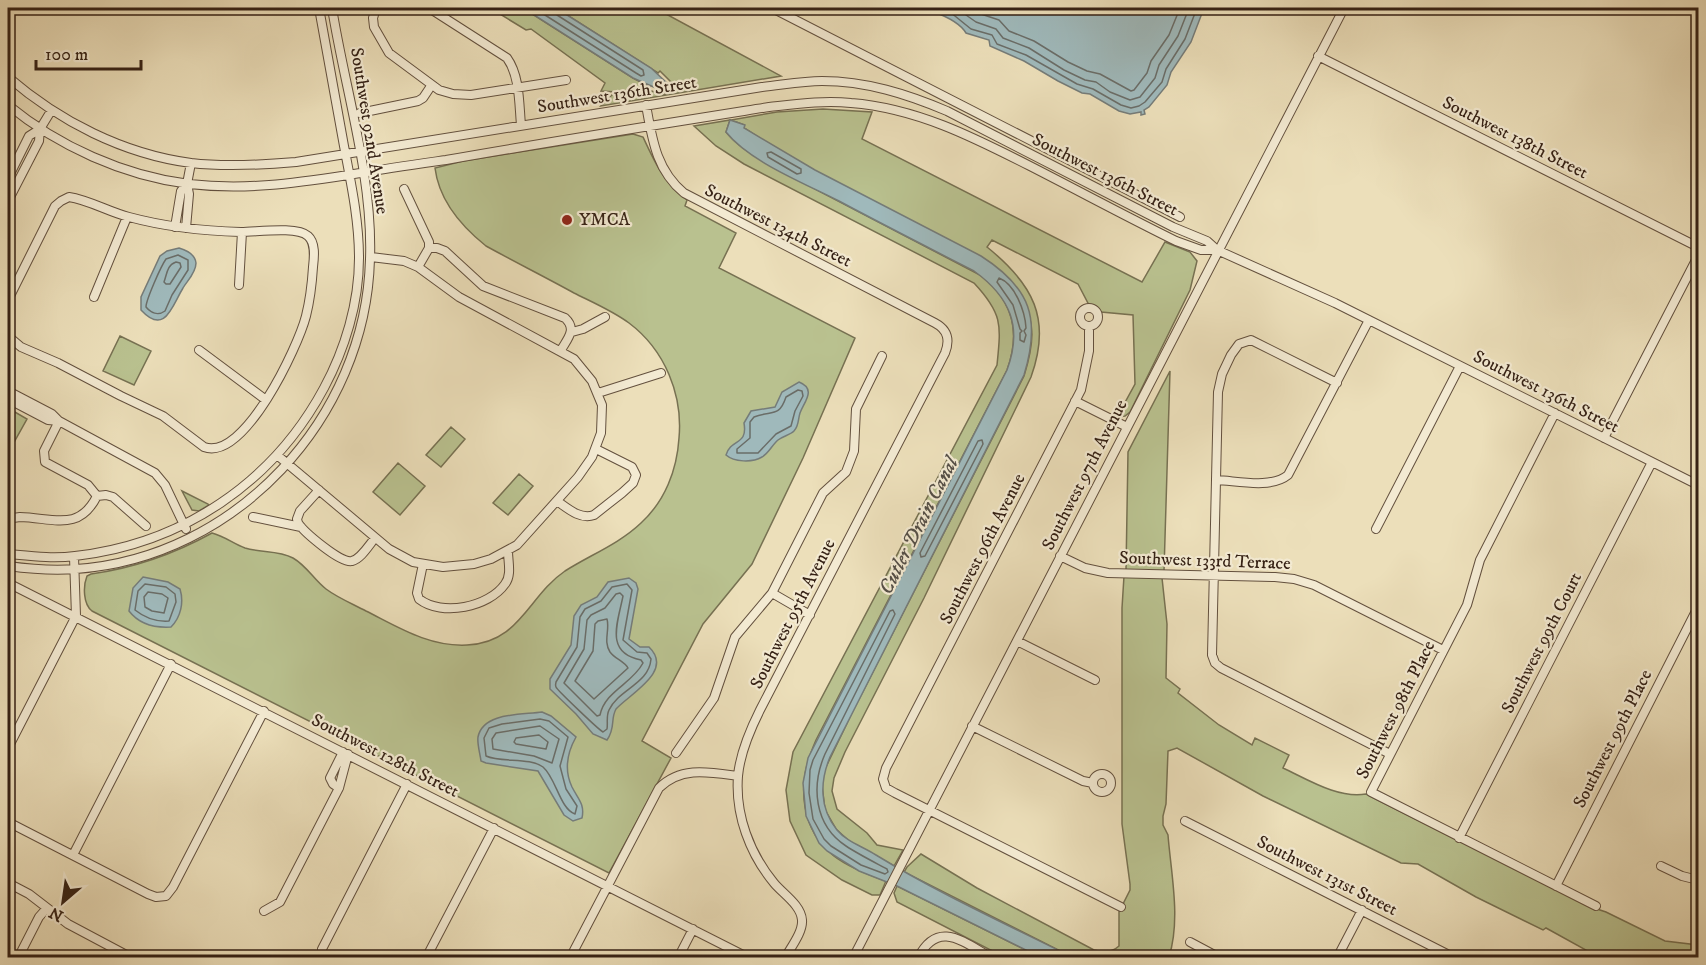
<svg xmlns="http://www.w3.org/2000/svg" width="1706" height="965" font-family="'IM FELL DW Pica',serif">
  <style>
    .green { fill: #b9c18f; stroke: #777152; stroke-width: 1.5 }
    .water { fill: #9fb9bb; stroke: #757c79; stroke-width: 1.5 }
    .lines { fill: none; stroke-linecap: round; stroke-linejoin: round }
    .shore { stroke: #6a6d68; stroke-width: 1.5 }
    .minor-casing { stroke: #63503e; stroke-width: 10 }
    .minor { stroke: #f3ead2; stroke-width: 8 }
    .poi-dot { fill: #8f2418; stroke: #f3ead2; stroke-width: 2 }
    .labels { text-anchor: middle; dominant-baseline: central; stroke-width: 4.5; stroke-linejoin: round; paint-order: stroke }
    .street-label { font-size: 18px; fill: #352115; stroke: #f3ead2 }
    .poi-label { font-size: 18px; fill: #352115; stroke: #f3ead2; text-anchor: start }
    .water-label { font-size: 20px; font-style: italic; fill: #554f47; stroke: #f3ead2 }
  </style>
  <rect width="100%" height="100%" fill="#ecdfba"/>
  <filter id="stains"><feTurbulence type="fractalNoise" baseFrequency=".00333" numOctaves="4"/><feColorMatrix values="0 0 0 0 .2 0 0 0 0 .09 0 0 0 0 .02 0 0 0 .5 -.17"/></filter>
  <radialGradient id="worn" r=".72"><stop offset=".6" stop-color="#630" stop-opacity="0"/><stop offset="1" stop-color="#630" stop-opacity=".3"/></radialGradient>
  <path class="green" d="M490,8h33l110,70 17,9 -1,3 13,5 6,-2 4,-8 -2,-4 -10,-10 -2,2 -102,-65h99l126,68 -180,30 14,-14 -14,-1 4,-8 -74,-54 -5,1z
    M823,109l49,3 -10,27 280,143 23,-40 25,10 7,9 -7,29 -60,122 -5,4 -8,1 18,-33 -2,-69 -32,-3 -6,-6 -6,-1 -11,-21 -86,-44 -5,7c46,37 65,72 44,130l-107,221 -79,154 -11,26 -2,13 5,18 30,24 10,12 26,5 -9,16 -45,-25 -13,-12 -11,-19 -3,-25 2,-14 28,-58 172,-337c10,-32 12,-52 -3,-82l-257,-153 -21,-14 1,-2 -13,-5 46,-8z
    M730,120l-4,12c12,15 29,24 45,34l209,109c33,25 41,57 27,95l-191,370c-10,23 -15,42 -11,67 8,45 41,60 81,74l-6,14h-8l-30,-15 -36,-25 -16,-34 -4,-31 7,-38 204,-387c4,-40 6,-51 -23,-82l-230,-119 -28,-18 -22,-20z
    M633,134l10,3c12,26 21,46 44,63l-2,6 51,27 -17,35 136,70 -52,120 -51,106 -49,60 -61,117 29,17 -62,115 -517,-262c-9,-7 -9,-25 -5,-35l4,-2c43,-6 83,-20 121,-41 12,3 22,11 33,15 16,5 33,2 48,10 14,8 21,22 33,31 12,9 27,15 40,22 32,16 63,36 101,34 53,-2 61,-49 98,-74 25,-16 54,-27 76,-48 24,-22 36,-53 38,-85 4,-43 -14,-88 -50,-115 -16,-12 -37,-21 -55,-30 -29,-16 -59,-31 -88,-47 -25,-20 -47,-45 -51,-78l28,-7z
    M120,336l31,15 -17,34 -31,-14z
    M1170,371l-6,200 -38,-1 2,-118z
    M8,408l19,11 -19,34z
    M451,427l14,12 -24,28 -15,-12z
    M398,463l27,23 -25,29 -27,-23z
    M519,474l14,12 -25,29 -15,-12z
    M182,491l26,13 1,1 -10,6 -7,-1z
    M1124,576l38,2 5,46 -1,54 14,11 -2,4 41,32 33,20 3,-7 34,17 -6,13c24,11 55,31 83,26l222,112 18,6 59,29 33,4v12h-115l3,-7 -40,-22 -3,2 -67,-33 -58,-33 -17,-1 -138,-67 -86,-48 -9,3 -2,53 -3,12v9l5,10c3,39 13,84 1,122h-97l-168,-85 3,-5 14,-13 56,34 117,62c11,2 17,3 25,-4v-34l11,-22v-6l-8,-60v-216z
    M897,886l143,71h-36l-107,-55 -3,-9z"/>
  <path class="water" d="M523,8h33l95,60 18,17 -4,7 -32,-14z
    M919,8h285l-13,34 -20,30 -4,13 -18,22 -5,3 1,4 -4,1v-3l-11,2 -11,-3 -29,-17 -8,-1 -24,-12 -34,-20 -34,-15 -1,-6 -23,-7c-6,-10 -21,-17 -32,-21l-4,1z
    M730,120l15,5 -1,3 71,42 166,86c50,32 60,63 43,119l-194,382c-10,24 -11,51 7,73 10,12 25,16 39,25 62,38 130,69 196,102h-32l-143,-71 -38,-15 -32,-20 -8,-8 -13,-27 -3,-33 5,-25 199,-388c16,-43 3,-73 -33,-99 -45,-23 -90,-46 -135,-70 -35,-18 -89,-39 -113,-69z
    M179,248c7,2 16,6 17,15 0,10 -9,18 -13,25 -11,18 -18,48 -42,22v-13l19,-41 7,-5z
    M799,382c18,7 5,20 1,31 -2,6 -1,13 -6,18 -4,4 -11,5 -16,9 -6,5 -9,13 -16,17 -10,6 -28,5 -36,-2 5,-17 22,-9 18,-32l7,-12 24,-4 7,-15z
    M143,577l25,5 12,7c4,13 1,28 -9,38 -16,1 -32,-3 -42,-16l4,-23z
    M629,578l7,5 2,6 -9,50 11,8h9c25,24 -18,46 -33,62 -6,11 0,18 -9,31l-14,-6 -17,-20 -26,-25v-10l21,-34 3,-29 7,-11 16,-8 11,-15z
    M542,712l9,4 25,21c-9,16 -12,33 -4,50 6,12 13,17 10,31l-9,3 -9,-6 -26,-44 -52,-8 -5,-2c-1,-8 -4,-17 -3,-24 5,-25 44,-22 64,-25z"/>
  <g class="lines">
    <path class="shore" d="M534,8l102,65 5,3 3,-1 -1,-5 -86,-55 -3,-7
      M940,8l10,4 21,17 21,6 5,9 29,11 51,29 16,5 28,16 10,3 8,-2 6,-4 17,-20 4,-13 19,-30 12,-31
      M956,8l20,14 20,7 7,9 26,10 35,22 21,10 11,2 14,10 20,8 10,-3 15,-19 4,-13 19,-29 11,-28
      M972,8l9,6 18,6 10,11 25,10 34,21 19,9 13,3 31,17 3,-1 13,-17 4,-12 18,-26 11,-27
      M771,152l30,17v4l-4,1 -29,-17 -1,-4z
      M178,255l10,5v10l-16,25 -7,16c-7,5 -14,2 -19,-4 0,-7 15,-41 20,-48z
      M176,262l4,1 1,4 -11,17h-4l-2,-2c3,-8 3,-17 12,-20z
      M999,278c16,6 26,33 27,50l-2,3 2,4 -2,7 -4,-2v-7l2,-2 -2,-2 -7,-24 -16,-23z
      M798,390l4,1 1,5 -8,15 -4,15 -15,8 -18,19h-21v-4l13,-11v-16l4,-5c18,-7 25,1 32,-20z
      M982,440l1,4 -58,112 -4,1 -1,-4 58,-112z
      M145,584l21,3 9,7 1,8 -7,19c-13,1 -24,-3 -34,-11l3,-19z
      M627,584l5,6 -9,50 14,12 10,1 4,6c-2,25 -32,30 -42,51 -3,6 -1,13 -2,19l-4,3c-4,-2 -46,-42 -47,-45 -1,-2 0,-4 0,-5l21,-35 3,-30 5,-8 16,-8 11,-14z
      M148,592l14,2 6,4 -4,15 -12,-2 -7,-4 -1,-10z
      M616,594l4,-1 3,3c-5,26 -19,57 18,64l2,3c-11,21 -38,28 -43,52l-3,1 -33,-33 20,-34 3,-29 4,-5 14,-7z
      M893,610l2,4 -70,140c-14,32 -11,71 21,92 12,8 28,16 41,23l1,3 -3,2 -24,-9 -30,-19 -7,-7 -11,-20 -4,-26 1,-23 3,-10 77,-149z
      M607,619c3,11 -4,22 3,33 5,7 14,9 18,16l-34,31 -19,-18 18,-30 2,-27 3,-3z
      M540,719l9,2 19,16 -8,29 6,23 11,17 -2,8c-15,-5 -19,-36 -32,-47 -13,-10 -42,-4 -57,-11l-2,-18 5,-10 13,-4z
      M540,726l19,13 -7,24 -18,-7 -41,-7 -1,-10 4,-6z
      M539,735l9,7 -2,7 -30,-5 -2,-2 2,-4z"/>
    <defs>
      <path id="minor" d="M376,8l-3,10 1,9 15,26 50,37 14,4 18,1 95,-15
        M429,8l78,50c13,18 12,46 14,67
        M772,8l408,209
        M1696,8l2,1
        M1318,56l380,191
        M8,77c51,44 115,77 183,86 35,4 70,2 105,-1l466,-75c20,-2 40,-6 60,-6 44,0 85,13 125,30l226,116 34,14 10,9 118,53 363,182
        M8,105c50,41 116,71 181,79 61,7 112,-2 172,-11 28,-5 57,-9 85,-13 108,-19 216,-36 323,-53 27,-3 55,-7 82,-4 65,5 122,34 179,63 49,25 97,51 146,75l25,9h16
        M646,105c6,33 10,65 38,88l251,130c13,7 15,17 10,30l-185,357c-10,20 -20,43 -22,66 -3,39 12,78 36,107 9,11 27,22 28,37 1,12 -11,27 -17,38
        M360,113l58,-12 5,-3 8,-12
        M8,178l21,-42 11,-7 11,-18
        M404,189l25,53v6l-11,19
        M8,201l31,-60 1,-12
        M175,227l6,-36 6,-7 4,-21
        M186,228l3,-34 -2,-10
        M429,248h8l8,3 38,35 82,32c12,11 3,20 -4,32
        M239,285l3,-53
        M94,297l33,-80
        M8,300l47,-94 6,-5 8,-4c20,3 40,15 60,20 37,10 75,14 112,15 16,0 56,-6 67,4 8,7 6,22 5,31 -1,16 -3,33 -7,49 -8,31 -62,146 -102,131l-41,-31 -42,-20 -63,-33 -37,-16 -13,-11
        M1080 317a9 9 0 1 1 18 0a9 9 0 1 1-18 0Z
        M1089,326v25l-8,39 -195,378 -3,11 3,9 9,5 226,114
        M572,332l11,-3 22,-12
        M199,350l67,50
        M1337,383l-86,-43 -12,4 -8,11 -9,19 -4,18 -6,263 3,8 6,5 169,86
        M8,391l44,23 7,7
        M598,393l63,-20
        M8,399l40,21 11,1 96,52 10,12 21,44
        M1075,401l52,26
        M1555,413l-75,147 -13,45 -96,187 225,114
        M59,421l-15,30 1,11 43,23 9,11
        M1604,438l94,-182
        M277,455l112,94 24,13 30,5 31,-3 17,-5 26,-14 61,-68 14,-20 9,-24 1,-28 -10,-24 -18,-22 -115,-62 -41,-30 -14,-6 -33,-4
        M1217,480c21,1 54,9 71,-5l81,-155
        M319,490l-19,21 -3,8 1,4c6,9 43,41 54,38 9,-2 17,-16 23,-23
        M97,496l9,-1 7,2 33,29
        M557,501c10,7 23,19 37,14l28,-22 11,-10 3,-8 -4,-8 -36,-18
        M253,517l48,10
        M8,523l5,-5 7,-1c34,1 59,15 77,-21
        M1376,529l84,-163
        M8,554c22,2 45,5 67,2 107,-12 198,-73 249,-168 21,-39 35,-85 35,-130 0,-38 -8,-75 -15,-112 -8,-46 -17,-92 -25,-138
        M1060,556l25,12 23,5 167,4 19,2 20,6 129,65
        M423,564l-6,29 2,6c23,18 70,8 86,-15 7,-9 3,-22 3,-33
        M8,566c22,3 45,5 68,3 160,-11 290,-151 294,-310 3,-82 -25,-170 -38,-251
        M8,583l741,375
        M772,593l38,22
        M1017,641l78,39
        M972,726l111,55 10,2
        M8,748l68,-132 -2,-59
        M676,753l38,-55 21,-61 37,-44 51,-100 23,-21 8,-21 2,-42 26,-53
        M1093 783a9 9 0 1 1 18 0a9 9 0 1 1-18 0Z
        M339,788l-6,-4 -3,-6 13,-26
        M1185,821l270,137
        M8,822l140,72 8,3 10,-1 7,-9 91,-176
        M1459,838l193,-376
        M73,855l98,-191
        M1661,866l21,10 16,4
        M8,883l21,11 39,30 64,34
        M1556,886l142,-279
        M264,911l16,-9 59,-114 9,-34
        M1190,942l30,16
        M322,949l85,-165
        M18,958l21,-41 8,-9
        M426,958l68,-130
        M570,958l89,-170c22,-22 50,-16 79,-12
        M678,958l15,-29
        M853,958l491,-950
        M918,958c20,-39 45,-16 74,0
        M1337,958l25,-48"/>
    </defs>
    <use href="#minor" class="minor-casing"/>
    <use href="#minor" class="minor"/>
  </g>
  <circle class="poi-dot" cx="567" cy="220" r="6"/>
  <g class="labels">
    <g class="street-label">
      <text transform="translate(617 95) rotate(-9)">Southwest 136th Street</text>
      <text transform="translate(369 131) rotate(81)">Southwest 92nd Avenue</text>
      <text transform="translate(1515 138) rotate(27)">Southwest 138th Street</text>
      <text transform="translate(1105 175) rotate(27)">Southwest 136th Street</text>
      <text transform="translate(778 226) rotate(27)">Southwest 134th Street</text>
      <text transform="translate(1546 392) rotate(27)">Southwest 136th Street</text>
      <text transform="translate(1085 475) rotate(-63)">Southwest 97th Avenue</text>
      <text transform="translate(983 549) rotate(-63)">Southwest 96th Avenue</text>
      <text transform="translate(1205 561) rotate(2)">Southwest 133rd Terrace</text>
      <text transform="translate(793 614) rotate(-63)">Southwest 95th Avenue</text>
      <text transform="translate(1542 643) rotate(-63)">Southwest 99th Court</text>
      <text transform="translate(1396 710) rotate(-63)">Southwest 98th Place</text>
      <text transform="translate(1613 739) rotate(-63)">Southwest 99th Place</text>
      <text transform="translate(385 756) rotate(27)">Southwest 128th Street</text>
      <text transform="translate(1327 876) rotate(27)">Southwest 131st Street</text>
    </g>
    <g class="poi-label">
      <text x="579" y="220">YMCA</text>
    </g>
    <g class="water-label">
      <text transform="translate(919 526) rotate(-63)">Cutler Drain Canal</text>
    </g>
  </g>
  <rect width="1706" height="965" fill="none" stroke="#ecdfba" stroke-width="30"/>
  <rect x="9" y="9" width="1688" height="947" fill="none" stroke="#352115" stroke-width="3"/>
  <rect x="15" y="15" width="1676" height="935" fill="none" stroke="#352115" stroke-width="1.5"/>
  <g transform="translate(63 902) rotate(209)" stroke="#f3ead2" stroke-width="4.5" paint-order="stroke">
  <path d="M0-4.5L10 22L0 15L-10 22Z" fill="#352115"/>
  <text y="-9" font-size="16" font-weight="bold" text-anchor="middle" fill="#352115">N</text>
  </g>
  <path d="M36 60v9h105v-9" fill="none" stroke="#352115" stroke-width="3"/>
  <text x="45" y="60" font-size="18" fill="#352115" stroke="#f3ead2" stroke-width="4.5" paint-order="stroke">100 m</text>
  <rect width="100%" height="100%" filter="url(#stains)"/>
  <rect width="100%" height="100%" fill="url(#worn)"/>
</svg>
